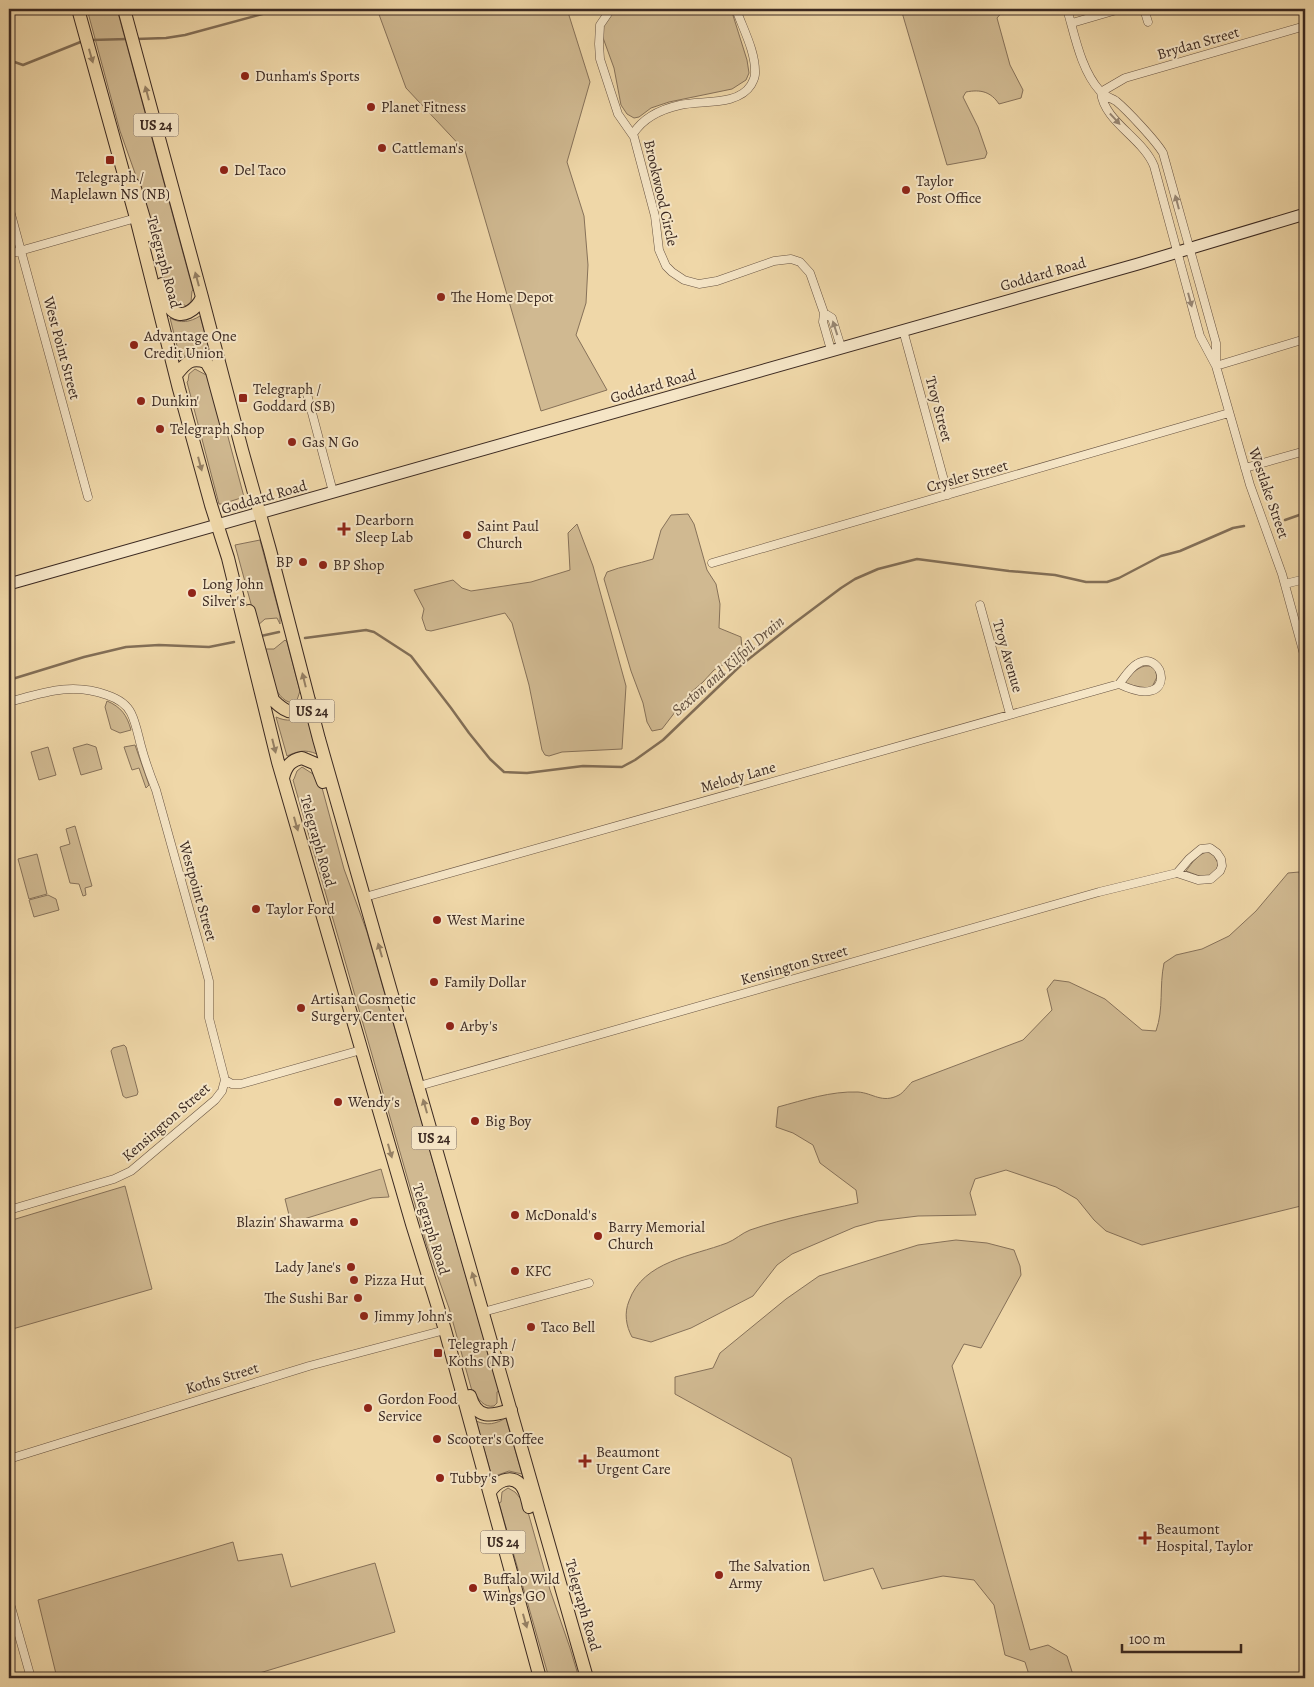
<svg xmlns="http://www.w3.org/2000/svg" width="1314" height="1687" font-family="Alegreya,serif">
  <style>
    .green { fill: #d0b991; stroke: #867159 }
    .lines { fill: none; stroke-linecap: round; stroke-linejoin: round }
    .stream { stroke: #826e56; stroke-width: 2.5 }
    .street-casing { stroke: #685443; stroke-width: 9 }
    .secondary-casing { stroke: #3b2921; stroke-width: 13 }
    .primary-casing { stroke: #3b2921; stroke-width: 14 }
    .street { stroke: #f5e5c6; stroke-width: 8 }
    .secondary { stroke: #f5e5c6; stroke-width: 11 }
    .primary { stroke: #efd7a8; stroke-width: 12 }
    .oneway { fill: #958064 }
    .oneway2 { fill: #988774 }
    .poi-dot { fill: #8f2418; stroke: #f5e5c6; stroke-width: 2 }
    .labels { text-anchor: middle; dominant-baseline: central; stroke-width: 4; stroke-linejoin: round; paint-order: stroke }
    .shield { fill: #f5e5c6; stroke: #736152; stroke-width: 1 }
    .shield-label { font-size: 14px; font-weight: bold; fill: #3b2921 }
    .street-label { font-size: 15px; fill: #3b2921; stroke: #f5e5c6 }
    .poi-label { font-size: 15px; fill: #3b2921; stroke: #f5e5c6; text-anchor: start }
    .water-label { font-size: 16px; font-style: italic; fill: #5f4c3c; stroke: #f5e5c6 }
  </style>
  <rect width="100%" height="100%" fill="#efd7a8"/>
  <filter id="stains"><feTurbulence type="fractalNoise" baseFrequency=".004" numOctaves="4"/><feColorMatrix values="0 0 0 0 .2 0 0 0 0 .09 0 0 0 0 .02 0 0 0 .5 -.17"/></filter>
  <radialGradient id="worn" r=".72"><stop offset=".6" stop-color="#630" stop-opacity="0"/><stop offset="1" stop-color="#630" stop-opacity=".3"/></radialGradient>
  <path class="green" d="M87,9h30l76,281 -1,1 -1,11 -5,4 -12,-7 -7,-10 -26,-99 -21,-59z
    M377,9h190l23,73 -23,80 17,54 4,49 -2,38 -10,32 31,55 -66,21 -76,-260 -59,-63z
    M629,9h102l16,51 2,13 -3,7 -14,9 -63,13 -18,6 -12,9 -5,1 -7,-4 -6,-9 -7,-37 -12,-33 1,-8 7,-12 6,-3z
    M901,9h104l-8,9 13,47 13,25 -2,8 -22,6c-8,-12 -18,-15 -33,-12l-3,5 15,30 9,26 -2,5 -38,7z
    M200,316l11,40c-12,-5 -20,-4 -31,2l-10,-40c11,6 20,4 30,-2z
    M195,369l13,7 7,12 29,109 -22,7h-3l-32,-122 1,-1 1,-7z
    M688,514l6,10 13,46 9,14 4,20 -1,24 22,9 1,12 -16,14 -12,7 -11,12 -14,12 -27,35 -10,2 -5,-9 -4,-19 -12,-32 -27,-92 3,-7c15,-6 31,-8 46,-13l8,-29 10,-15z
    M577,524l16,42 33,120 -4,63 -60,3 -13,4 -4,-1 -3,-5 -13,-65 -17,-62 -7,-10 -74,18 -5,-1 -4,-12 2,-9 -10,-19 39,-10 9,8 9,3 60,-9 39,-12 -2,-37z
    M260,540l20,76v8l-3,-6 -12,1 -8,7 -22,-81z
    M285,640l2,2 13,49 -3,9 -4,3c-21,-2 -25,-41 -30,-57l3,3h8z
    M1145,666h5l5,3 2,8 -5,10 -10,2 -17,-5v-3c6,-6 11,-13 20,-15z
    M107,701c14,6 20,14 24,29l-11,3 -9,-4 -6,-22z
    M306,714l11,40c-12,-5 -19,-3 -30,2l-11,-39c11,5 20,4 30,-3z
    M87,744l9,3 6,22 -21,6 -8,-27z
    M135,745l14,40 -3,3 -7,-20 -7,2 -8,-23z
    M48,747l8,28 -17,5 -8,-28z
    M302,767l11,7 8,10 23,85 23,63 132,459 -2,1v11l-3,3c-10,2 -16,-7 -20,-15h-2l-23,-83 -22,-62 -134,-466 1,-1 3,-8z
    M75,826l17,60 -7,2 1,7 -3,1 -4,-12 -9,-1 -10,-36 10,-3 -4,-15z
    M1208,852l5,2 5,9 -1,7 -8,7h-7l-16,-6c6,-8 12,-18 22,-19z
    M37,854l10,40 -18,5 -11,-40z
    M1299,872l6,25v308l-163,40 -36,-14 -12,-11 -17,-21 -21,-12 -50,-17 -31,9 -5,14 6,22 -58,1 -41,5 -22,6 -63,27 -15,11 -24,31 -62,32 -40,14 -19,-5c-6,-11 -8,-24 -3,-36 14,-40 64,-45 98,-58 8,-3 15,-10 23,-13 35,-12 72,-19 108,-27l-2,-13 -36,-27 -7,-18 -20,-12 -17,-6 2,-20c26,-7 53,-16 80,-15 15,1 24,12 41,3 4,-2 9,-9 13,-13l111,-42 29,-30 -5,-21 7,-9 15,2 36,17 37,31 14,1c8,-23 3,-44 8,-68l12,-8 26,-6 27,-13 27,-25 32,-38z
    M48,895l8,4 3,11 -25,7 -5,-17z
    M124,1045l2,2 12,45 -1,3 -11,3 -3,-2 -12,-45 2,-3z
    M381,1169l8,28 -17,1 -81,25 -6,-24z
    M125,1186l27,103 -143,41v-109z
    M956,1240l31,3 27,7 6,16 1,9 -40,73 -17,-4 -12,22 78,284 18,-5 19,11 7,22h-44l-5,-16 -20,-7 -11,-50 -20,-25 -31,-4 -61,13 -9,-21 -49,13 -33,-123 -116,-64v-17l38,-9 7,-15 66,-54 33,-23 99,-31z
    M506,1418l16,56 -13,-3 -17,6 -16,-56c12,5 19,3 30,-3z
    M508,1488l7,4 11,13 24,85 20,58 9,30h-30l-50,-175 2,-1 1,-10z
    M233,1542l5,19 44,-7 9,33 84,-24 20,69 -152,46h-186l-19,-78z"/>
  <g class="lines">
    <path class="stream" d="M136,39l30,-1 19,-3 96,-26
      M91,40l37,-1
      M9,60l14,5 60,-24
      M1285,520l20,-7
      M261,636l18,-4
      M305,638l61,-8 8,2 37,24 40,52 18,25 21,26 14,13 23,1 56,-7 39,1 13,-7 28,-20 77,-74 53,-42 48,-36 14,-9 23,-10 39,-10 92,12 46,4 31,7h21l12,-4 42,-22 19,-5 53,-23 11,-2
      M9,680l75,-23 42,-10 33,-2 50,2 25,-5"/>
    <defs>
      <path id="street" d="M611,9l-11,16 -1,19 1,15 18,55 16,23 21,79 4,34 7,16 6,6 12,8 15,4 18,-3 57,-20 17,-2 9,3 10,11 14,40 -1,9 8,28
        M1067,9c8,27 14,61 33,82 4,5 11,7 16,10 11,9 40,40 47,52l53,190v21
        M1144,9l4,13
        M1072,23l48,-14
        M1101,92c3,30 42,46 53,74l46,170 16,30 34,119 32,89 23,84
        M1101,92l24,-14 180,-52
        M633,134c10,-16 29,-25 47,-29 22,-5 58,1 71,-20 2,-4 4,-7 4,-11 1,-22 -12,-45 -19,-65
        M9,207l79,290
        M9,254l127,-36
        M824,313l8,5 9,29
        M903,330l45,165
        M1216,366l89,-27
        M307,394l26,98
        M1245,468l60,-17
        M712,563l517,-150
        M1285,584l20,-5
        M980,605l30,109
        M9,702c34,-9 62,-20 98,-7 9,3 19,8 24,18 5,10 7,22 10,33 4,15 9,29 15,44l49,176 4,15v37l16,62 -3,11 -7,9 -84,71 -17,8 -105,31
        M365,897l754,-213c60,29 46,-37 18,-20 -7,4 -13,14 -18,20
        M225,1080l7,4h9l120,-34
        M419,1086l680,-194 78,-19 21,7 13,-1 9,-8 2,-5 -1,-7 -4,-6 -7,-5 -9,1 -12,10 -12,14
        M483,1312l106,-29
        M9,1459l300,-93 136,-36
        M9,1600l22,78"/>
      <path id="secondary" d="M9,584l1129,-320 167,-50"/>
      <path id="primary" d="M78,9l58,209 43,171 32,116 17,53 50,204 134,462 33,106 95,348
        M124,9l78,288 40,153 28,100 49,189 268,939
        M134,185l15,50
        M162,284c2,7 3,17 8,24 11,14 27,1 32,-11
        M176,375c10,-12 14,-18 30,-13l6,10 15,55
        M249,611l24,89c14,14 23,17 36,0
        M283,778c3,-12 8,-18 19,-20l14,6 7,18
        M470,1396c7,24 21,20 41,14
        M490,1492c6,-10 20,-18 30,-8 6,6 7,15 9,23"/>
    </defs>
    <use href="#street" class="street-casing"/>
    <use href="#secondary" class="secondary-casing"/>
    <use href="#primary" class="primary-casing"/>
    <use href="#street" class="street"/>
    <use href="#secondary" class="secondary"/>
    <use href="#primary" class="primary"/>
  </g>
  <defs><path id="oneway-solid" d="M-6-.8H1V-3.2L6.5 0L1 3.2V.8H-6Z" transform="scale(1.25)"/></defs>
  <g class="oneway">
    <use href="#oneway-solid" transform="translate(91 56) rotate(74)"/>
    <use href="#oneway-solid" transform="translate(147 93) rotate(-105)"/>
    <use href="#oneway-solid" transform="translate(197 279) rotate(-105)"/>
    <use href="#oneway-solid" transform="translate(200 464) rotate(75)"/>
    <use href="#oneway-solid" transform="translate(304 680) rotate(-104)"/>
    <use href="#oneway-solid" transform="translate(274 746) rotate(76)"/>
    <use href="#oneway-solid" transform="translate(296 824) rotate(74)"/>
    <use href="#oneway-solid" transform="translate(380 950) rotate(-106)"/>
    <use href="#oneway-solid" transform="translate(425 1106) rotate(-106)"/>
    <use href="#oneway-solid" transform="translate(390 1151) rotate(74)"/>
    <use href="#oneway-solid" transform="translate(474 1279) rotate(-106)"/>
    <use href="#oneway-solid" transform="translate(525 1621) rotate(74)"/>
  </g>
  <g class="oneway2">
    <use href="#oneway-solid" transform="translate(1115 119) rotate(47)"/>
    <use href="#oneway-solid" transform="translate(1177 202) rotate(-105)"/>
    <use href="#oneway-solid" transform="translate(1190 300) rotate(75)"/>
    <use href="#oneway-solid" transform="translate(835 328) rotate(-108)"/>
  </g>
  <g class="poi-dot">
    <circle cx="245" cy="76" r="5"/>
    <circle cx="371" cy="107" r="5"/>
    <circle cx="382" cy="148" r="5"/>
    <rect x="105" y="155" width="10" height="10" rx="2.5"/>
    <circle cx="224" cy="170" r="5"/>
    <circle cx="906" cy="190" r="5"/>
    <circle cx="441" cy="297" r="5"/>
    <circle cx="134" cy="345" r="5"/>
    <rect x="238" y="393" width="10" height="10" rx="2.5"/>
    <circle cx="141" cy="401" r="5"/>
    <circle cx="160" cy="429" r="5"/>
    <circle cx="292" cy="442" r="5"/>
    <path d="M341.5 521.5h5v5h5v5h-5v5h-5v-5h-5v-5h5z"/>
    <circle cx="467" cy="535" r="5"/>
    <circle cx="303" cy="562" r="5"/>
    <circle cx="323" cy="565" r="5"/>
    <circle cx="192" cy="593" r="5"/>
    <circle cx="256" cy="909" r="5"/>
    <circle cx="437" cy="920" r="5"/>
    <circle cx="434" cy="982" r="5"/>
    <circle cx="301" cy="1008" r="5"/>
    <circle cx="450" cy="1026" r="5"/>
    <circle cx="338" cy="1102" r="5"/>
    <circle cx="475" cy="1121" r="5"/>
    <circle cx="515" cy="1215" r="5"/>
    <circle cx="354" cy="1222" r="5"/>
    <circle cx="598" cy="1236" r="5"/>
    <circle cx="351" cy="1267" r="5"/>
    <circle cx="515" cy="1271" r="5"/>
    <circle cx="354" cy="1280" r="5"/>
    <circle cx="358" cy="1298" r="5"/>
    <circle cx="364" cy="1316" r="5"/>
    <circle cx="531" cy="1327" r="5"/>
    <rect x="433" y="1348" width="10" height="10" rx="2.5"/>
    <circle cx="368" cy="1408" r="5"/>
    <circle cx="437" cy="1439" r="5"/>
    <path d="M582.5 1453.5h5v5h5v5h-5v5h-5v-5h-5v-5h5z"/>
    <circle cx="440" cy="1478" r="5"/>
    <path d="M1142.5 1530.5h5v5h5v5h-5v5h-5v-5h-5v-5h5z"/>
    <circle cx="719" cy="1575" r="5"/>
    <circle cx="473" cy="1588" r="5"/>
  </g>
  <g class="labels">
    <g class="shield">
      <rect x="133.5" y="113.5" width="45" height="23" rx="4"/>
      <rect x="289.5" y="699.5" width="45" height="23" rx="4"/>
      <rect x="411.5" y="1126.5" width="45" height="23" rx="4"/>
      <rect x="480.5" y="1530.5" width="45" height="23" rx="4"/>
    </g>
    <g class="shield-label">
      <text x="156" y="125">US 24</text>
      <text x="312" y="711">US 24</text>
      <text x="434" y="1138">US 24</text>
      <text x="503" y="1542">US 24</text>
    </g>
    <g class="street-label">
      <text transform="translate(1198 43) rotate(-16)">Brydan Street</text>
      <text transform="translate(661 193) rotate(77)">Brookwood Circle</text>
      <text transform="translate(164 262) rotate(75)">Telegraph Road</text>
      <text transform="translate(1043 274) rotate(-16)">Goddard Road</text>
      <text transform="translate(62 348) rotate(75)">West Point Street</text>
      <text transform="translate(653 386) rotate(-16)">Goddard Road</text>
      <text transform="translate(939 409) rotate(75)">Troy Street</text>
      <text transform="translate(967 476) rotate(-16)">Crysler Street</text>
      <text transform="translate(1269 493) rotate(71)">Westlake Street</text>
      <text transform="translate(264 497) rotate(-16)">Goddard Road</text>
      <text transform="translate(1008 656) rotate(74)">Troy Avenue</text>
      <text transform="translate(738 777) rotate(-16)">Melody Lane</text>
      <text transform="translate(318 841) rotate(74)">Telegraph Road</text>
      <text transform="translate(198 891) rotate(74)">Westpoint Street</text>
      <text transform="translate(794 965) rotate(-16)">Kensington Street</text>
      <text transform="translate(166 1122) rotate(-41)">Kensington Street</text>
      <text transform="translate(431 1229) rotate(73)">Telegraph Road</text>
      <text transform="translate(222 1378) rotate(-17)">Koths Street</text>
      <text transform="translate(583 1605) rotate(74)">Telegraph Road</text>
    </g>
    <g class="poi-label">
      <text x="255" y="76">Dunham's Sports</text>
      <text x="381" y="107">Planet Fitness</text>
      <text x="392" y="148">Cattleman's</text>
      <text x="234" y="170">Del Taco</text>
      <text x="110" y="177" text-anchor="middle">Telegraph /<tspan x="110" dy="17">Maplelawn NS (NB)</tspan></text>
      <text x="916" y="181">Taylor<tspan x="916" dy="17">Post Office</tspan></text>
      <text x="451" y="297">The Home Depot</text>
      <text x="144" y="336">Advantage One<tspan x="144" dy="17">Credit Union</tspan></text>
      <text x="253" y="389">Telegraph /<tspan x="253" dy="17">Goddard (SB)</tspan></text>
      <text x="151" y="401">Dunkin'</text>
      <text x="170" y="429">Telegraph Shop</text>
      <text x="302" y="442">Gas N Go</text>
      <text x="355" y="520">Dearborn<tspan x="355" dy="17">Sleep Lab</tspan></text>
      <text x="477" y="526">Saint Paul<tspan x="477" dy="17">Church</tspan></text>
      <text x="293" y="562" text-anchor="end">BP</text>
      <text x="333" y="565">BP Shop</text>
      <text x="202" y="584">Long John<tspan x="202" dy="17">Silver's</tspan></text>
      <text x="266" y="909">Taylor Ford</text>
      <text x="447" y="920">West Marine</text>
      <text x="444" y="982">Family Dollar</text>
      <text x="311" y="999">Artisan Cosmetic<tspan x="311" dy="17">Surgery Center</tspan></text>
      <text x="460" y="1026">Arby's</text>
      <text x="348" y="1102">Wendy's</text>
      <text x="485" y="1121">Big Boy</text>
      <text x="525" y="1215">McDonald's</text>
      <text x="344" y="1222" text-anchor="end">Blazin' Shawarma</text>
      <text x="608" y="1227">Barry Memorial<tspan x="608" dy="17">Church</tspan></text>
      <text x="341" y="1267" text-anchor="end">Lady Jane's</text>
      <text x="525" y="1271">KFC</text>
      <text x="364" y="1280">Pizza Hut</text>
      <text x="348" y="1298" text-anchor="end">The Sushi Bar</text>
      <text x="374" y="1316">Jimmy John's</text>
      <text x="541" y="1327">Taco Bell</text>
      <text x="448" y="1344">Telegraph /<tspan x="448" dy="17">Koths (NB)</tspan></text>
      <text x="378" y="1399">Gordon Food<tspan x="378" dy="17">Service</tspan></text>
      <text x="447" y="1439">Scooter's Coffee</text>
      <text x="596" y="1452">Beaumont<tspan x="596" dy="17">Urgent Care</tspan></text>
      <text x="450" y="1478">Tubby's</text>
      <text x="1156" y="1529">Beaumont<tspan x="1156" dy="17">Hospital, Taylor</tspan></text>
      <text x="729" y="1566">The Salvation<tspan x="729" dy="17">Army</tspan></text>
      <text x="483" y="1579">Buffalo Wild<tspan x="483" dy="17">Wings GO</tspan></text>
    </g>
    <g class="water-label">
      <text transform="translate(728 666) rotate(-41)">Sexton and Kilfoil Drain</text>
    </g>
  </g>
  <rect width="1314" height="1687" fill="none" stroke="#efd7a8" stroke-width="30"/>
  <rect x="10" y="10" width="1294" height="1667" fill="none" stroke="#3b2921" stroke-width="2.5"/>
  <rect x="15" y="15" width="1284" height="1657" fill="none" stroke="#3b2921"/>
  <path d="M1122 1644v8h119v-8" fill="none" stroke="#3b2921" stroke-width="2.5"/>
  <text x="1129" y="1644" font-size="15" fill="#3b2921" stroke="#f5e5c6" stroke-width="4" paint-order="stroke">100 m</text>
  <rect width="100%" height="100%" filter="url(#stains)"/>
  <rect width="100%" height="100%" fill="url(#worn)"/>
</svg>
